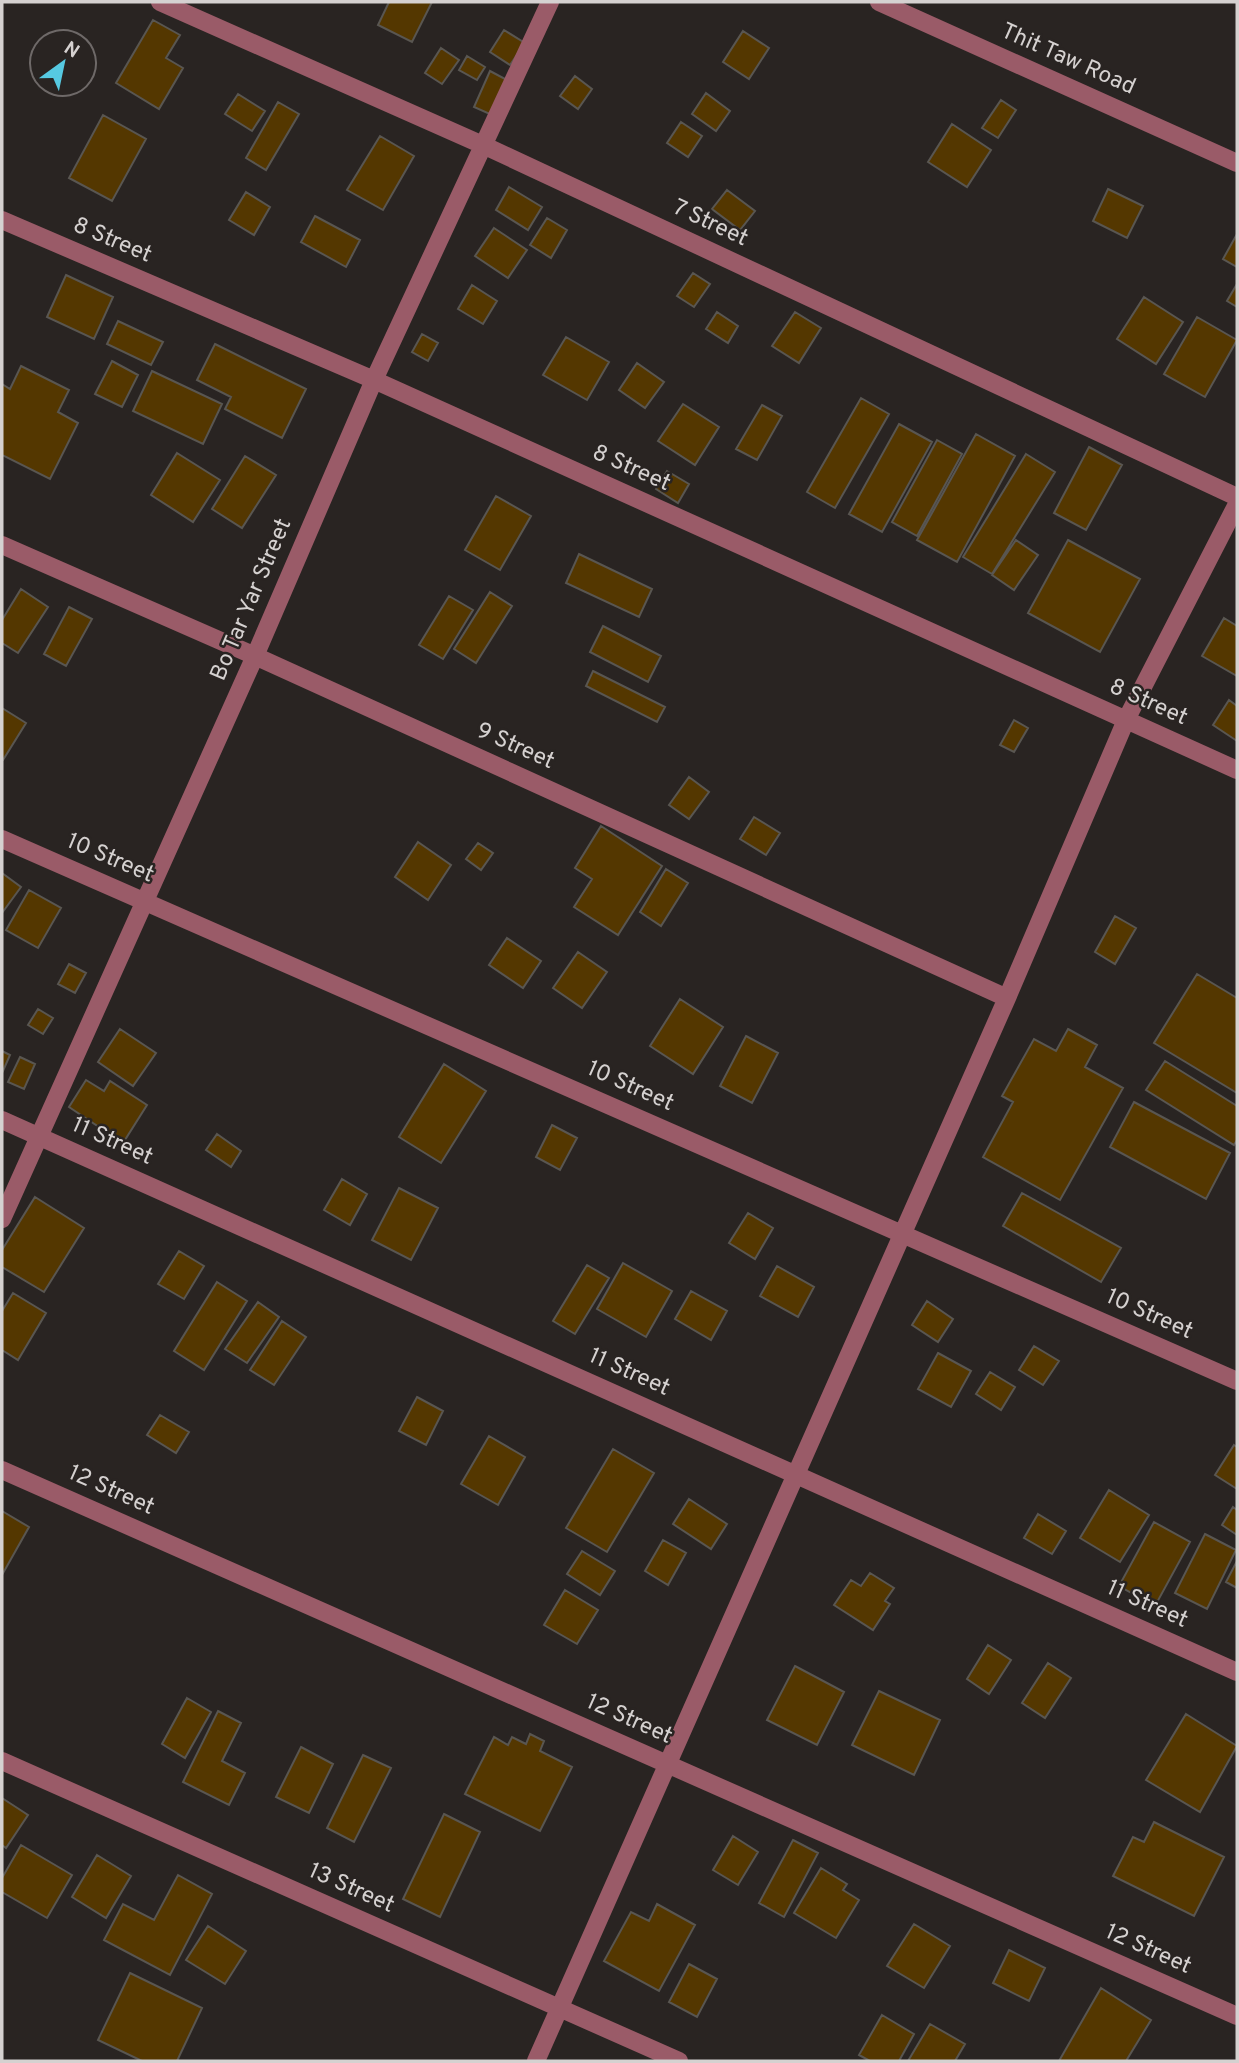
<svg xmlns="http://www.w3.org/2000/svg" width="1239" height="2063" font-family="Overpass,sans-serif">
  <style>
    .building { fill: #543700; stroke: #595651; stroke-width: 2 }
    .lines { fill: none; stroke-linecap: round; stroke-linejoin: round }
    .minor { stroke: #9a5b68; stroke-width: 18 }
    .labels { text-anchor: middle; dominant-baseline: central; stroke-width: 5; stroke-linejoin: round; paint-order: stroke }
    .street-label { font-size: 23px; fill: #d5d1d0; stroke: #292422 }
  </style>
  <rect width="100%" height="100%" fill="#292422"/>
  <path class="building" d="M389,2h43l-20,40 -34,-17z
    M153,20l27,15 -14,23 17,10 -24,41 -43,-26z
    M504,30l21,13 -15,22 -20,-13z
    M743,31l26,17 -20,31 -26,-17z
    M441,48l18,12 -17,24 -17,-11z
    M467,56l18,11 -8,13 -18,-10z
    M490,71l17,9 -15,35 -18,-8z
    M575,76l17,13 -14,20 -18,-13z
    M706,93l24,18 -14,20 -24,-17z
    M238,94l27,17 -13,20 -27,-17z
    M1001,100l15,10 -18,28 -16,-10z
    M278,102l21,12 -33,56 -20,-12z
    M103,115l43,24 -34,62 -43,-23z
    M681,122l21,14 -14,21 -21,-14z
    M952,124l39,26 -24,37 -39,-25z
    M380,136l34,20 -31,54 -36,-20z
    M509,187l33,20 -14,23 -32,-20z
    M1108,189l35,17 -16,32 -34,-17z
    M727,190l28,21 -15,19 -28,-21z
    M246,192l24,15 -16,28 -25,-15z
    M315,216l45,24 -14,27 -45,-25z
    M547,218l20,12 -16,28 -21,-13z
    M494,228l33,22 -19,28 -33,-22z
    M1237,234v33l-14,-8z
    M693,273l17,11 -16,23 -17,-11z
    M66,275l47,22 -19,42 -47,-22z
    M1237,284v23l-10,-6z
    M472,285l25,16 -14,23 -25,-15z
    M1144,297l39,25 -27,42 -39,-25z
    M717,312l21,14 -10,17 -22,-14z
    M795,312l26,16 -22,35 -27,-17z
    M1197,317l40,23 -32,57 -41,-23z
    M118,321l45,21 -12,23 -44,-21z
    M422,334l16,9 -10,18 -16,-9z
    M566,337l43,25 -22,38 -44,-25z
    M215,344l91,45 -24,49 -57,-29 6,-12 -34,-17z
    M112,361l26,14 -16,32 -27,-13z
    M637,363l27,19 -19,26 -26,-18z
    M21,366l48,24 -11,22 20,11 -28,56 -48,-24v-71l8,5z
    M152,371l70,33 -19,40 -70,-33z
    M861,398l28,16 -54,94 -28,-16z
    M683,404l36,23 -24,38 -37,-24z
    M762,405l20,11 -25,44 -21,-11z
    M899,424l33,18 -50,90 -33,-18z
    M976,434l39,22 -58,106 -40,-22z
    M937,440l25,14 -45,82 -25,-14z
    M1089,447l33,18 -36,65 -32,-17z
    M177,453l43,27 -27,42 -42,-27z
    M1026,454l29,18 -63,102 -29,-17z
    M245,456l31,19 -34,53 -30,-19z
    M667,471l22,13 -11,19 -22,-14z
    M496,496l35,20 -31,54 -35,-20z
    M1016,540l22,15 -24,35 -22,-15z
    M1068,540l72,39 -40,73 -72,-39z
    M579,554l73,35 -13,28 -73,-34z
    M21,589l27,18 -30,46 -16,-10v-23z
    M490,592l22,14 -36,57 -22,-14z
    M449,596l24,14 -30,49 -24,-14z
    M69,607l23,12 -26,47 -22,-12z
    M1224,618l13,8v50l-35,-20z
    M603,626l58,30 -13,26 -58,-30z
    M593,671l72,36 -8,15 -71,-36z
    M1229,700l8,6v35l-24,-16z
    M2,708l24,15 -23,37h-1z
    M1014,720l14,8 -14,24 -14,-7z
    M689,777l20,15 -20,27 -20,-14z
    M754,817l26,16 -14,22 -26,-16z
    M601,826l61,40 -44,69 -44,-28 18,-28 -17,-11z
    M418,842l33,23 -23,35 -33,-23z
    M478,843l15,10 -12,17 -15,-11z
    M666,869l22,14 -27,43 -21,-14z
    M2,873l19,14 -19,26z
    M29,890l32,18 -23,40 -32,-18z
    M1115,916l21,12 -21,36 -20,-12z
    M507,938l34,23 -18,27 -34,-23z
    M578,952l29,20 -25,36 -29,-20z
    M69,964l17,9 -11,20 -17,-9z
    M1197,974l40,24v95l-83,-50z
    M680,999l43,28 -30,47 -43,-28z
    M38,1009l15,9 -10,16 -15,-9z
    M120,1029l36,24 -23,33 -35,-24z
    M1068,1029l29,16 -12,22 38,21 -63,112 -77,-43 30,-55 -11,-6 32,-57 22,12z
    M746,1036l32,17 -26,50 -32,-17z
    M2,1051l8,4 -7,16 -1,-1z
    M20,1057l15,7 -11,25 -16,-7z
    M1165,1061l72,45v34l-3,5 -88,-55z
    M444,1064l42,27 -45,72 -42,-26z
    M86,1080l18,11 6,-10 37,24 -24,38 -54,-36z
    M1134,1102l96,51 -24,46 -96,-52z
    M552,1125l25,13 -17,32 -24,-13z
    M217,1134l24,17 -10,16 -25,-17z
    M342,1179l25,15 -17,31 -26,-15z
    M399,1188l39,20 -27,52 -39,-20z
    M1022,1193l99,55 -20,34 -98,-56z
    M35,1197l49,31 -40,64 -42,-25v-17z
    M748,1213l25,15 -18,31 -26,-16z
    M179,1251l25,15 -20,33 -26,-15z
    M623,1263l49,28 -26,46 -49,-28z
    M587,1265l22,13 -34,56 -22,-13z
    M777,1266l37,21 -16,30 -38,-21z
    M217,1282l30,19 -43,69 -30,-19z
    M691,1291l36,20 -16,29 -36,-21z
    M13,1293l33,20 -28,47 -16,-10v-39z
    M927,1301l26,18 -15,23 -26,-17z
    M258,1302l21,15 -32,46 -22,-14z
    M282,1321l24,16 -32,48 -24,-15z
    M1034,1346l25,15 -16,24 -24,-15z
    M938,1353l33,18 -20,36 -33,-18z
    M990,1372l25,15 -14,23 -25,-16z
    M417,1397l26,14 -17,34 -27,-14z
    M160,1415l29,17 -13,21 -29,-18z
    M489,1436l36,21 -27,48 -37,-21z
    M1234,1445l3,2v42l-22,-14z
    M613,1449l41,24 -47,79 -41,-24z
    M1109,1490l40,25 -29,47 -40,-24z
    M689,1499l38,25 -16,25 -38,-25z
    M1233,1507l4,3v25l-15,-10z
    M2,1511l27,16 -27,48z
    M1038,1514l28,17 -14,23 -28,-16z
    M1154,1522l36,20 -35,64 -36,-20z
    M1205,1534l31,16 -29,59 -32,-16z
    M663,1540l23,13 -18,32 -23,-14z
    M582,1551l33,20 -15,24 -33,-21z
    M1237,1561v27l-11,-6z
    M870,1573l24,15 -9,13 5,3 -17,26 -39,-25 17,-25 10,6z
    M565,1590l33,20 -21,34 -33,-19z
    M988,1645l23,15 -22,34 -22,-15z
    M1048,1663l23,15 -26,40 -23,-15z
    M795,1666l49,26 -27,53 -50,-25z
    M879,1691l61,29 -26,55 -62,-30z
    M187,1698l24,14 -26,46 -23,-14z
    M218,1711l23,12 -19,38 23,12 -16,32 -46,-23z
    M1186,1714l51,32 -37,66 -54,-32z
    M530,1734l14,7 -4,10 32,16 -32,64 -75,-37 29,-57 14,8 4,-8 14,7z
    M301,1747l32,17 -24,49 -33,-16z
    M363,1755l28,13 -37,74 -27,-14z
    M2,1798l26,17 -22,33 -4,-3z
    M444,1814l36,18 -40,85 -37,-18z
    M1154,1822l70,35 -30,59 -81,-40 20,-39 11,5z
    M733,1836l25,16 -20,33 -25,-15z
    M793,1840l25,13 -34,64 -25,-14z
    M21,1845l51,30 -25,43 -45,-26v-14z
    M97,1855l34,21 -25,42 -34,-21z
    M821,1868l26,16 -4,6 16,10 -23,38 -42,-25z
    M178,1875l34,19 -42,81 -66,-35 19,-36 31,16z
    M657,1904l38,21 -36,66 -55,-30 27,-49 18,9z
    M914,1924l36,22 -26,42 -37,-22z
    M208,1926l38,25 -21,33 -39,-24z
    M1009,1950l36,18 -16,33 -36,-18z
    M689,1964l28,15 -20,38 -28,-15z
    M130,1973l72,35 -25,53h-35l-44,-21z
    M1101,1988l50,32 -25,41h-67z
    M882,2015l32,19 -15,27h-29l-11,-6z
    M930,2024l35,20 -10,17h-47z"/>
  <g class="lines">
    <path class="minor" d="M160,2l325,144 752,351
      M879,2l358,161
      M2,220l372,160 863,390
      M2,545l253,111 752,342
      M2,839l1235,542
      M2,1120l1235,552
      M2,1219l253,-563 119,-276 176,-378
      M2,1470l1235,546
      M2,1761l677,300
      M536,2061l471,-1063 119,-278 111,-216"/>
  </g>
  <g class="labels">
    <g class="street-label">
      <text transform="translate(1068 60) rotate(24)">Thit Taw Road</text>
      <text transform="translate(710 224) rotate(25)">7 Street</text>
      <text transform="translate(112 241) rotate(23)">8 Street</text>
      <text transform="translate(631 469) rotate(24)">8 Street</text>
      <text transform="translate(252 600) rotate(-67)">Bo Tar Yar Street</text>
      <text transform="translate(1148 703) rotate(24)">8 Street</text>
      <text transform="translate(515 747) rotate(24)">9 Street</text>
      <text transform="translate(110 859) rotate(23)">10 Street</text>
      <text transform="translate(630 1087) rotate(24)">10 Street</text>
      <text transform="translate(112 1142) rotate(24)">11 Street</text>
      <text transform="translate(1149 1315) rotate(24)">10 Street</text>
      <text transform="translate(629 1373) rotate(24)">11 Street</text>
      <text transform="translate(111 1491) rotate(24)">12 Street</text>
      <text transform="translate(1147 1605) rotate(24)">11 Street</text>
      <text transform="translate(629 1720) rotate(24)">12 Street</text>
      <text transform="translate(351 1889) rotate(24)">13 Street</text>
      <text transform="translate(1148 1950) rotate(24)">12 Street</text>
    </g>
  </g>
  <rect width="1239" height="2063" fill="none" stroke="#d5d1d0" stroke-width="7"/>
  <g transform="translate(63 63) rotate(33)"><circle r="33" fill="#292422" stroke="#6e6968" stroke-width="2"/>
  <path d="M0-5L12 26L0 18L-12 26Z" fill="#56c9e1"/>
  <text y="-10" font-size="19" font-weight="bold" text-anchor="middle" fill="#d5d1d0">N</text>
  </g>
</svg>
